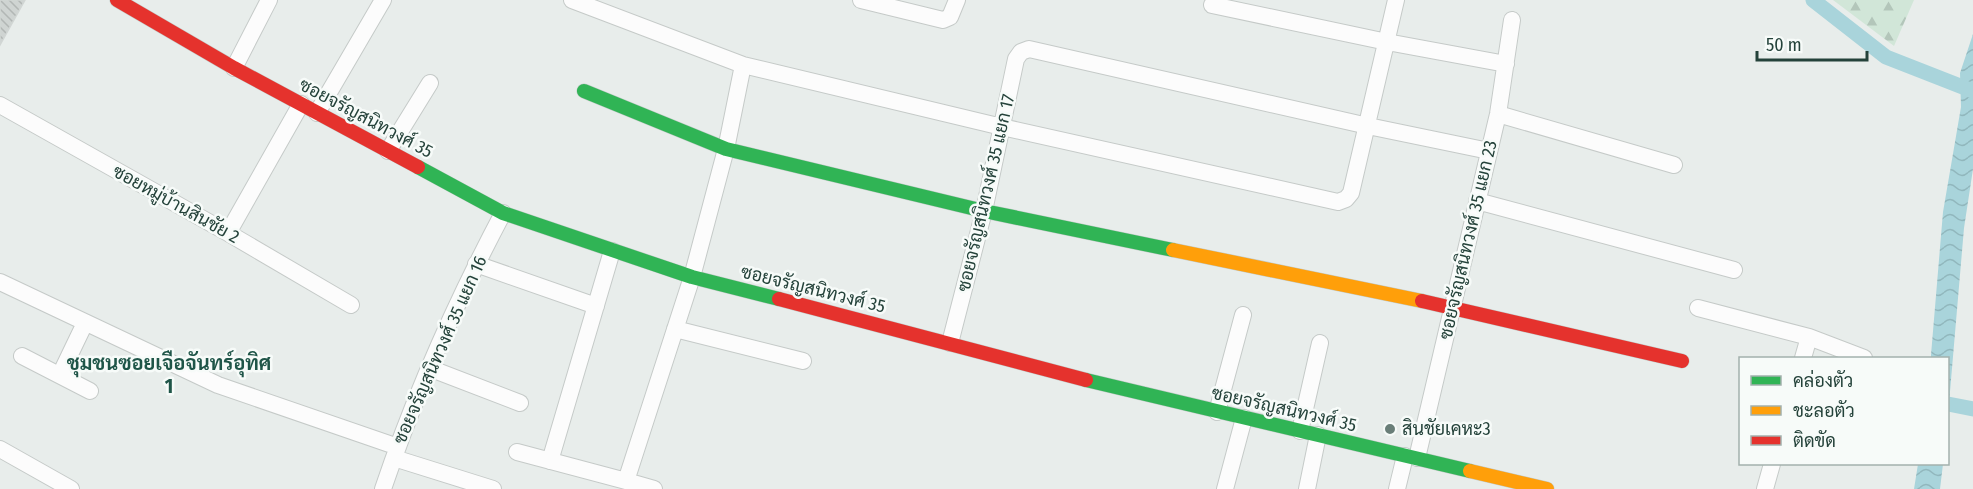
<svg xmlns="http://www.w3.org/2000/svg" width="1973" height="489" font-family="'Fira Sans Condensed',Sarabun,sans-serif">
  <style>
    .forest { fill: url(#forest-firs) }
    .water { fill: url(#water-waves) }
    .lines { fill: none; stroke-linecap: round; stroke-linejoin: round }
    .canal { stroke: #a9d4db; stroke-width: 15 }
    .building { fill: url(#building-back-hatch); stroke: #d1d6d4; stroke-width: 1.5 }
    .street-casing { stroke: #c5cac8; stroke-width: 18 }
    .fast-casing { stroke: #c3cbc8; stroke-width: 15 }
    .slow-casing { stroke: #c3cbc8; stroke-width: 15 }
    .jam-casing { stroke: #c3cbc8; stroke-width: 15 }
    .street { stroke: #fcfcfc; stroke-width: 16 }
    .fast { stroke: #30b455; stroke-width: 14 }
    .slow { stroke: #ff9f0a; stroke-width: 14 }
    .jam { stroke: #e5322d; stroke-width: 14 }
    .poi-dot { fill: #697e78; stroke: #f7fbf9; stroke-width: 2 }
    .labels { text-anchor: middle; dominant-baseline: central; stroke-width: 5; stroke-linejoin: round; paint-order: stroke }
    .street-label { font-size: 18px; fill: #24423a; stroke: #f7fbf9 }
    .poi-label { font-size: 18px; fill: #24423a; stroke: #f7fbf9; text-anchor: start }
    .neighbourhood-label { font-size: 20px; font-weight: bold; fill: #1f5548; stroke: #f7fbf9 }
  </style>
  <defs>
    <pattern id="forest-firs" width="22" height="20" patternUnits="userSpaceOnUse" patternTransform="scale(1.5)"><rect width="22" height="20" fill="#d1e6d8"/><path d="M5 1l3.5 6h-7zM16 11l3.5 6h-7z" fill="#b3c6ba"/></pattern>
    <pattern id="water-waves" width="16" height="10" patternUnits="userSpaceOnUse" patternTransform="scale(1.5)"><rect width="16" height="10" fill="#a9d4db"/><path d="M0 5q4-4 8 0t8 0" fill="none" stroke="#91b7bd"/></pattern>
    <pattern id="building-back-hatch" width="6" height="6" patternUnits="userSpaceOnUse" patternTransform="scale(1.5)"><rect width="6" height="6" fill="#cfd4d2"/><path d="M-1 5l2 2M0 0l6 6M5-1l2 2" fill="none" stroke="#b2b7b5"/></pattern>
  </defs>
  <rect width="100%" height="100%" fill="#e8edeb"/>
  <path class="forest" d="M1833,0h81l-20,46z"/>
  <path class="water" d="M1973,34v135l-9,59 -16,187v-57h-17v-3l12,-143 18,-105 -1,-34z
    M1918,464h25l-3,25h-26z"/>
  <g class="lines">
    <path class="canal" d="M1813,0l73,57 87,34
      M1948,404l25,5"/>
  </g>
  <path class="building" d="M0,0h25l-25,45z"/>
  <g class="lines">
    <defs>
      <path id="street" d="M572,0l171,65 259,62 336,75 8,-3 5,-6 45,-193
        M861,0l82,20 7,-3 7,-17
        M1212,5l175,37 119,22
        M234,68l35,-68
        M0,105l228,128 123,72
        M317,113l66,-113
        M1498,114l176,51
        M388,151l42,-68
        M1477,201l257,69
        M228,233l73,-129
        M476,264l120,42
        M0,282l218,103 180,62
        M1698,308l111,29
        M675,329l128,32
        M950,343l34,-132 32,-152 5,-7 8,-3 339,77 121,25
        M22,356l68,35
        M1803,358l6,-21 55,21
        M429,368l91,35
        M60,375l25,-52
        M1217,412l26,-97
        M1300,431l20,-88
        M0,449l71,40
        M517,452l109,29
        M394,458l99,31
        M1417,458l81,-344 14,-94
        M550,461l62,-210
        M383,489c32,-95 73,-187 120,-276
        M654,489l-28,-8 66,-204 34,-128 17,-84
        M1225,489l19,-71
        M1307,489l11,-54
        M1397,489l8,-33
        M1765,489l7,-25"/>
      <path id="fast" d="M584,91l142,58 258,62 189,39
        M418,167l85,46 189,64 87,22
        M1086,380l384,91"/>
      <path id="slow" d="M1173,250l249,51
        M1470,471l77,18"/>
      <path id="jam" d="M117,0l117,68 184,99
        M779,299l307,81
        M1422,301l260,60"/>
    </defs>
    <use href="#street" class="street-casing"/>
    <use href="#fast" class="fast-casing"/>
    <use href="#slow" class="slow-casing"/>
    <use href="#jam" class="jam-casing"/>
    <use href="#street" class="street"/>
    <use href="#fast" class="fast"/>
    <use href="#slow" class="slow"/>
    <use href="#jam" class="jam"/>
  </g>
  <circle class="poi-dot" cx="1390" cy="429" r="6"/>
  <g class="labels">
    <g class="street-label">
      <text transform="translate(366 118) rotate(28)">ซอยจรัญสนิทวงศ์ 35</text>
      <text transform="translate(986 193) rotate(-77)">ซอยจรัญสนิทวงศ์ 35 แยก 17</text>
      <text transform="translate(176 204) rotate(29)">ซอยหมู่บ้านสินชัย 2</text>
      <text transform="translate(1468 240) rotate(-77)">ซอยจรัญสนิทวงศ์ 35 แยก 23</text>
      <text transform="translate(813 289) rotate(14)">ซอยจรัญสนิทวงศ์ 35</text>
      <text transform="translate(440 350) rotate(-66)">ซอยจรัญสนิทวงศ์ 35 แยก 16</text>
      <text transform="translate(1284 409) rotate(13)">ซอยจรัญสนิทวงศ์ 35</text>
    </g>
    <g class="poi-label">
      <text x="1402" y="429">สินชัยเคหะ3</text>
    </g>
    <g class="neighbourhood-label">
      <text x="169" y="363">ชุมชนซอยเจือจันทร์อุทิศ<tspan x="169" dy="23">1</tspan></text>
    </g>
  </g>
  <rect x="1739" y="357" width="210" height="108" fill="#f7fbf9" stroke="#a3b1ad" stroke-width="1.5"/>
  <rect x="1751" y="376" width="30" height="9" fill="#30b455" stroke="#a3b1ad" stroke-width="1.5"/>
  <text x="1793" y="387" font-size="18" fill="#24423a">คล่องตัว</text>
  <rect x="1751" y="406" width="30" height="9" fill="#ff9f0a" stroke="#a3b1ad" stroke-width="1.5"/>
  <text x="1793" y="417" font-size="18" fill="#24423a">ชะลอตัว</text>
  <rect x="1751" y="436" width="30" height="9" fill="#e5322d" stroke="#a3b1ad" stroke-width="1.5"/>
  <text x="1793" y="447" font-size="18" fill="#24423a">ติดขัด</text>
  <path d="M1757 51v9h110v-9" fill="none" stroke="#24423a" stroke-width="3"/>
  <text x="1766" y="51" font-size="18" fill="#24423a" stroke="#f7fbf9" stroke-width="4.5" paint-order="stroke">50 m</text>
</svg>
